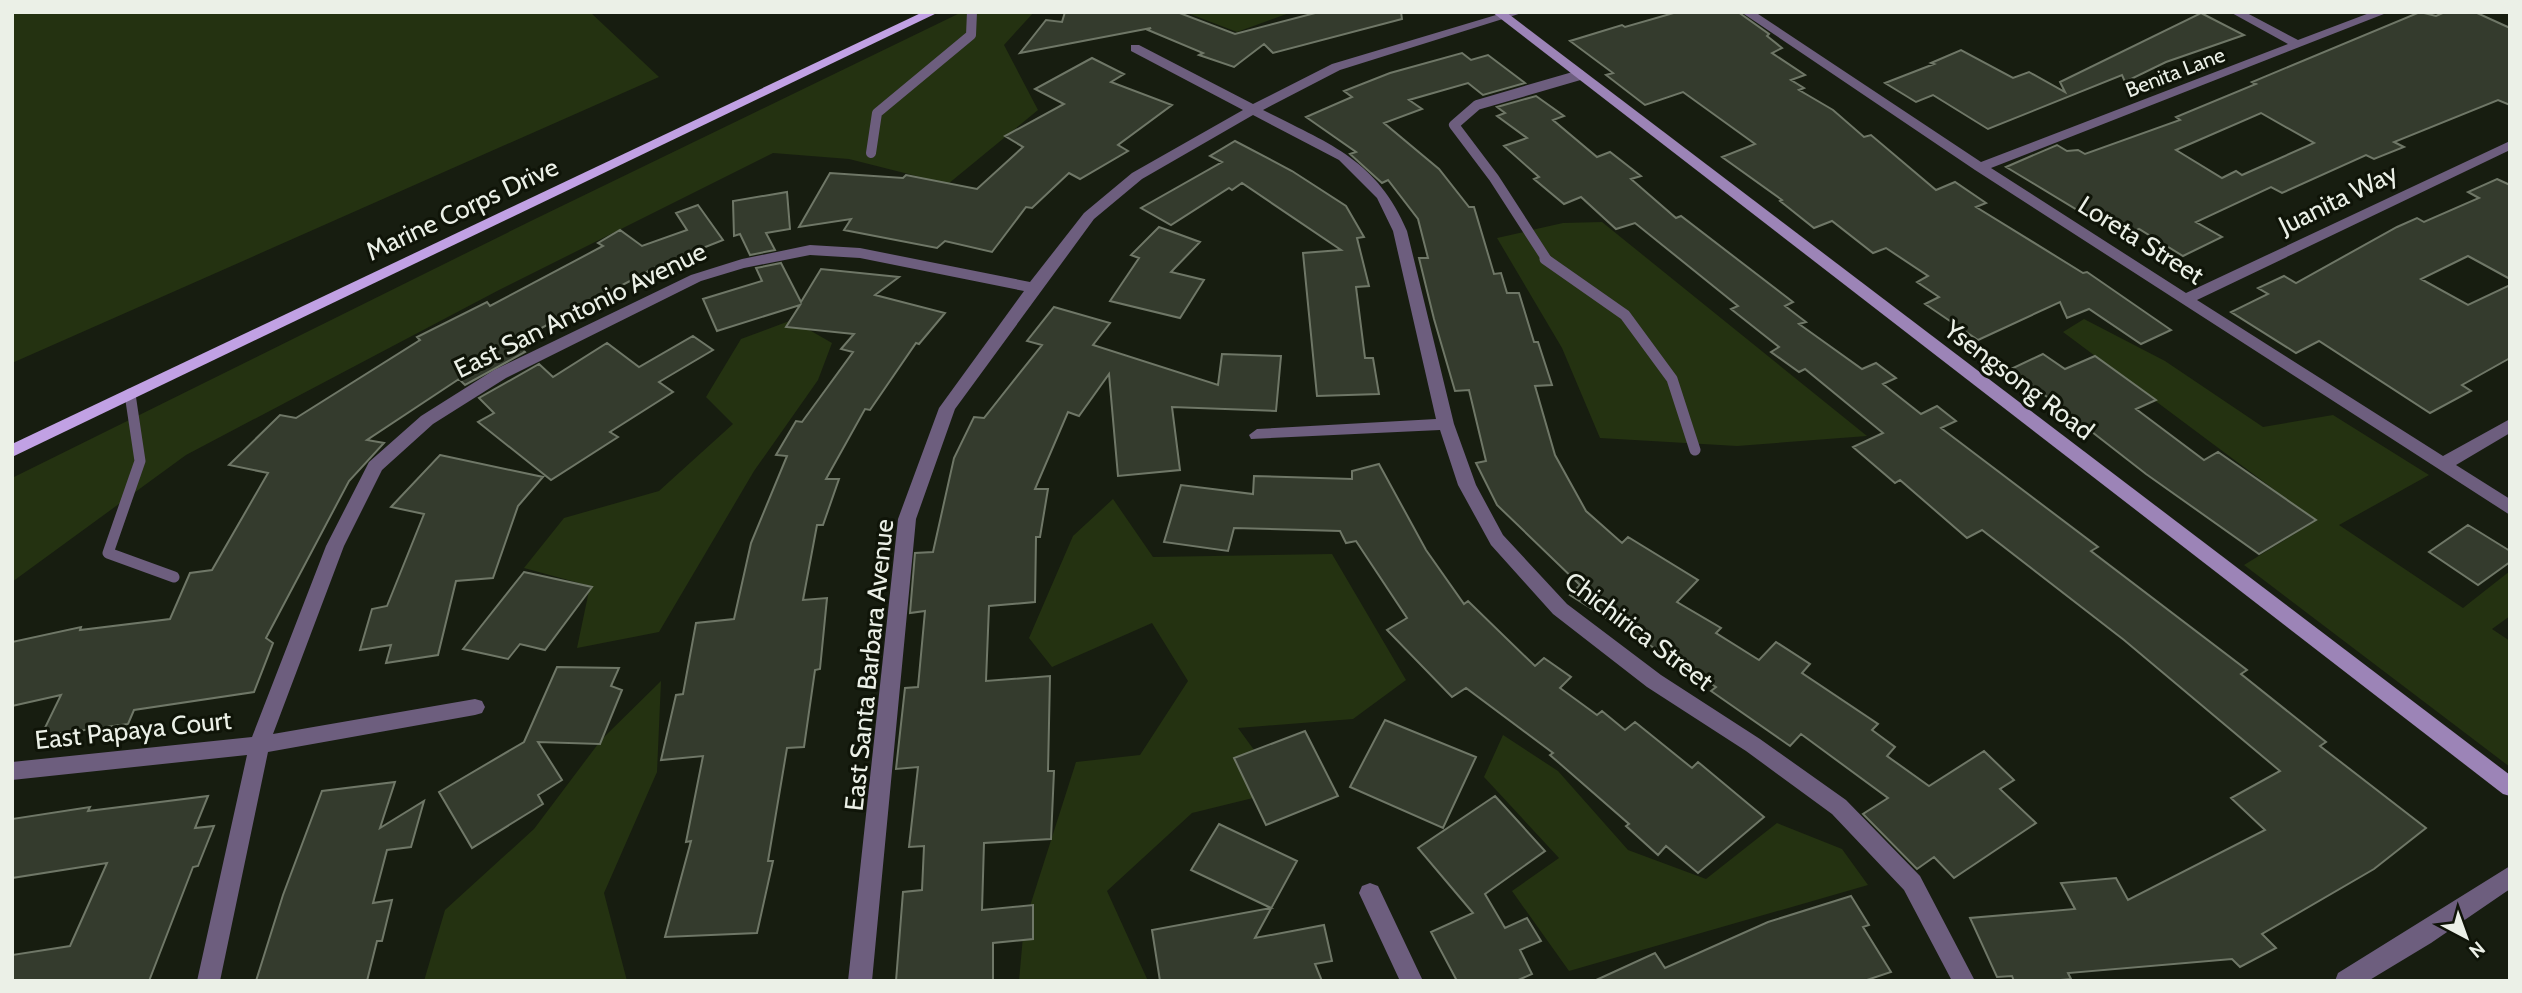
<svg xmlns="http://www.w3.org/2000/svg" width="2522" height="993" font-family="Cabin,sans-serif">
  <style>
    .green { fill: #243211 }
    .building { fill: #343b2d; stroke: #6f7767; stroke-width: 2; fill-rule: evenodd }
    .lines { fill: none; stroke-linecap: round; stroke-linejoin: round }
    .service-far1 { stroke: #6d5e7e; stroke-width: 10 }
    .service { stroke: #6d5e7e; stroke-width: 11 }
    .minor { fill: #6d5e7e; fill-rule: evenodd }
    .secondary { fill: #9c84b7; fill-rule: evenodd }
    .primary { fill: #c1a1e4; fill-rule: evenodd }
    .labels { text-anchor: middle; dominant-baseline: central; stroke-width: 6; stroke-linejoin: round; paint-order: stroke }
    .far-street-label { font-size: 21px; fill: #ebf0e7; stroke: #0f1408 }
    .street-label { font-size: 26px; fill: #ebf0e7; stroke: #0f1408 }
  </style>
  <rect width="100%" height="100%" fill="#171d10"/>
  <path class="green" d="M12,12h578l69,65 -647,286z
    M962,12h72l-30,33 34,65 -90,74 -99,-25 -76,-6 -274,137 -313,165 -174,127v-104l523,-259z
    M1185,12h107l-55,20z
    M1602,222l265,214 -130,10 -137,-8 -38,-90 -65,-110 66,-15z
    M2084,319l81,42 98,66 70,-12 96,60 -90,50 124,83 47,-37v45l-18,13 18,12v126l-266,-202 72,-44 -253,-189z
    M792,320l40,23 -14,37 -64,91 -95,161 -82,16 13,-62 -66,-18 40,-50 95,-27 74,-67 -27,-27 35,-58z
    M1113,499l40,58 179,-3 74,126 -53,39 -115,9 38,52 -23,18 -61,15 -85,78 41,90h-129l5,-56 52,-163 64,-7 48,-74 -36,-58 -100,44 -23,-29 44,-102z
    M661,681l-4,91 -53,121 23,88h-203l21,-71 89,-81 67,-89z
    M1503,735l55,36 70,79 78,29 71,-56 65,26 26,36 -299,86 -57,-80 47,-33 -75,-81z"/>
  <path class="building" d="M1065,12h112l58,22 84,-22h82l1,7 -129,34 -9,-9 -30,23 -35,-12 4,-2 -55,-23 3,-2 -131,25 26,-33 16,2z
    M1677,12h61l31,22 -2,2 15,12 -10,5 33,22 -14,5 13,8 -5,2 34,20 31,27 7,-2 65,55 19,-8 31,21 -10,4 107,66 4,-1 84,58 -30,14 -52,-35 -22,9 -7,-16 -82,38 -53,-36 14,-7 -22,-15 11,-6 -42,-28 -13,5 -41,-32 -18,7 -34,-27 2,-1 -60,-43 33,-13 -72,-52 -38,13 -39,-30 7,-2 -43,-32 52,-16 3,2z
    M2420,12l16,4 9,-4h30l35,16v77l-12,-5 -104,42 10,5 -30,12 -8,-4 -84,38 -11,-6 -75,35 26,15 -39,19 -44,-27 -9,4 -37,-23 -9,4 -78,-47 51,-22 10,6 11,-1 7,4 95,-34 -4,-3 80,-33 -4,-2zM2261,113l53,30 -72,32 -6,-4 -14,7 -46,-28z
    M2201,13l43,22 -78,27 -41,20 -3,-7 -134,54 -55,-34 -17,7 -31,-19 49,-19 -3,-1 30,-13 52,28 16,-6 36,20 -5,-10z
    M1462,53l9,7 17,-5 37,28 -42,12 -15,-12 -59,17 13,9 -38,14 55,46 30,38h5l20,67 7,-1 6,20h12l15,49h4l14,43 -17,1 20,69 31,56 36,32 6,-6 70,43 -21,22 44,26 -5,5 43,27 17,-18 34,22 -8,9 76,51 -6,6 23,17 -8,9 42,30 55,-35 30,29 -14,9 36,34 -82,55 -20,-21 -17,12 -54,-55 25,-16 -87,-64 -11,12 -79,-55 5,-4 -146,-92 10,-10 -83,-80 -21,-42 10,-2 -17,-71 -14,1 -21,-72 -15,-61h9l-10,-39 -30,-39 -6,3 -32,-29 6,-2 -50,-35 46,-20 -8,-6 46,-18z
    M1092,58l32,16 -13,8 61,23 -54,40 10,6 -48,28 -11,-6 -37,35 -6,-1 -34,45 -47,-11 -8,7 -93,-18 7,-11 -52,8 31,-54 73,5 3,-3 71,14 46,-42 -18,-11 59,-32 -29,-15z
    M1536,96l28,20 -11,4 44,37 13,-5 31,24 -10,3 45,39 5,-2 112,86 -8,4 21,16 -7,2 63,45 14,-6 20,15 -13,6 38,30 16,-8 19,15 -15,7 157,119 -7,4 156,119 -6,4 85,68 -6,4 106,82 -52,41 -112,65 14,14 -36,19 -8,-8 -164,14 3,6 -21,2h-36l-2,-5 -15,1 -27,-59 105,-9 -14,-26 55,-5 12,22 137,-70 -34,-32 49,-27 -156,-131 -142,-110 -15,8 -67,-58 -5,3 -42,-36 30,-14 -78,-64 -6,3 -28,-20 8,-5 -48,-38 7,-3 -103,-83 -19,6 -35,-32 -17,7 -30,-25 5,-2 -35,-31 23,-8 -30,-22 8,-3 -8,-6z
    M1235,141l57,30 54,35 18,31 -7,1 12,48 -13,1 9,71h8l6,36 -62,2 -14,-143 38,-3 -99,-67 -10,7 -3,-2 -58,37 -30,-17 81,-46 -12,-6z
    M2497,179l13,6v94l-42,-23 -47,23 47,26 42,-20v73l-48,27 9,6 -41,22 -111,-72 -23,12 -65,-41 37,-18 -10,-6 26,-12 12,7 101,-56 20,-9 7,4 55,-24 -11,-6z
    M787,192l3,37 -24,4 9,17 -25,5 -10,-21 -6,2 -1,-35z
    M698,205l25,35 -63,25 -145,77 10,10 -60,33 -6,-6 -92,61 17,3 -35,38 -83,157 7,5 -19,49 -120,18 -6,14 -87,12 20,-41 -49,11v-64l69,-15 -1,3 90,-11 20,-46 22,-3 56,-97 -39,-8 51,-50 16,3 124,-78 -3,-3 70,-35 3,4 113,-60 -5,-3 22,-13 22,16 45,-16 -11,-17z
    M1159,227l41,15 -29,30 33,8 -24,38 -70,-17 29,-43 -8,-3z
    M781,263l20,39 20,-33 78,8 -24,18 70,18 -26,31 -3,-1 -46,67 -5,-1 -39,70h13l-16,46h-6l-14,75 24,-2 -7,71 -5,1 -11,77 -17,1 -19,113h5l-16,72 -92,4 26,-96 -5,1 17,-86 -42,4 15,-65 7,-1 13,-71 38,-4 17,-76 36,-87 -11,-1 20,-34 6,1 51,-70 -12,-3 13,-15 -68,-7 14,-22 -83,26 -14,-32 59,-18 -6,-13z
    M1054,307l56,16 -17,22 125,40 4,-31 59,2 -5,55 -104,-4 8,63 -62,6 -9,-102 -30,42 -11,-4 -33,77h13l-8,48h-4l-1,65 -46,4 -3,75 64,-5 -2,95h6l-3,68 -67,4 -2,67 51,-5v34l-40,4v38h-97l7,-89 19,-2 2,-44 -15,1 9,-80 -22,2 9,-81 13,-1 7,-76 -15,2 5,-60 18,-1 21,-94 20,-41 10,1 58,-73 -15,-4z
    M693,336l20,14 -54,32 14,10 -63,40 8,5 -67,43 -73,-58 16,-9 -15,-15 60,-34 14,13 54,-34 32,24z
    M2043,354l22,15 30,-13 61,44 -20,9 68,51 14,-8 98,68 -57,34 -113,-80 -135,-105z
    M440,455l103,22 -25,29 -25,72 -37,3 -18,74 -52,8 5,-18 -31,5 12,-41 15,-3 37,-92 -33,-7z
    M1379,464l47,86 38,54 4,-3 67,65 9,-8 27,19 -11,11 37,27 5,-4 23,19 10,-8 57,46 6,-6 66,55 -66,56 -32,-27 -8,9 -32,-29 3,-2 -79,-69 3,-2 -87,-65 -14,9 -65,-67 20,-12 -51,-77 -10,2 -6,-12 -106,-3 -6,23 -64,-9 17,-57 72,9 1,-18 98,3v-8z
    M2468,525l42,26v11l-32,23 -49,-33z
    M524,572l68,15 -47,63 -25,-6 -12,15 -45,-10z
    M557,667l62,1 -8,18 11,4 -22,54 -62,-2 24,38 -24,15 5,9 -71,44 -33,-56 85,-50z
    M1385,720l91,37 -33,71 -93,-41z
    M1305,731l33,65 -72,29 -32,-67z
    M395,782l-15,46 44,-27 -13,46 -24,3 -14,53 19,-3 -10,41h-5l-10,40h-111l27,-86 39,-104z
    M208,796l-13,32 19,-2 -16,40 -5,1 -44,114h-137v-26l58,-9 37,-83 -95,15v-59l78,-12 -2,4z
    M1495,796l50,55 -60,43 20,34 22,-10 14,23 -21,9 12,24 -16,7h-59l-26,-49 42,-19 -55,-65z
    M1219,824l78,37 -42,77 69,-13 8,36 -17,3 7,17h-162l-8,-51 119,-22 -80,-38z
    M1851,896l18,29 -6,2 28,45 -27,9h-270l61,-28 10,15 103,-46z"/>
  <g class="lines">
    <path class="service-far1" d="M871,153l6,-40 94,-78 1,-23
      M1547,260l-53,-82 -40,-53 23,-20 103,-30"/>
    <path class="service" d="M1545,259l80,56 47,64 23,71
      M130,394l10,67 -32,92 66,24"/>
    <path class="minor" d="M1506,12h19l-185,58 -77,40c64,33 114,49 144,121l47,193 22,61 27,50 64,69 94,71 99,64 86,61 74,76 55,105h-23l-48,-91 -72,-76 -86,-63 -99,-64 -94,-73 -62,-69 -33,-60 -18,-55 -189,9 -2,-4 8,-6 179,-10 -43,-188 -16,-33 -38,-38 -86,-45 -111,64 -48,40 -139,190 -39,110 -44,462h-24l50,-462 41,-111 85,-117 -164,-33 -50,-3 -66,13 -43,13 -195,97 -73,46 -51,46 -38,76 -71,188 202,-35 7,2 3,6 -3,6 -7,2 -207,37 -48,229h-23l50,-226 -235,25v-18l240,-25 74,-191 43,-84 52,-46 73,-46 197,-95 51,-16 68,-14 50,3 170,34 54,-69 48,-40 111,-63 -112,-59v-6h8l114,59 79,-40z
      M1741,12h14l226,150 307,-118 -58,-32h15l53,28 74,-28h17l-398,156 195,125 324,-152v9l-313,150 246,156 67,-37v14l-54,32 54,34v16l-535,-345z
      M2510,866v23l-79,54 -63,38h-33l3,-8z
      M1370,883l8,3 45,95h-23l-41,-88 3,-7z"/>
    <path class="secondary" d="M1492,12h14l1004,763v21l-7,-2z"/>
    <path class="primary" d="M923,12h16l-927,445v-13z"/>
  </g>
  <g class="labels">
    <g class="far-street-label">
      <text transform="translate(2175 72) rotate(-21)">Benita Lane</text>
    </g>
    <g class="street-label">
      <text transform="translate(2338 199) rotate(-26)">Juanita Way</text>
      <text transform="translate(462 209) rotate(-25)">Marine Corps Drive</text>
      <text transform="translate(2141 240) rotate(32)">Loreta Street</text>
      <text transform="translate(580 310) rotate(-26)">East San Antonio Avenue</text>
      <text transform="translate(2019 380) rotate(37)">Ysengsong Road</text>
      <text transform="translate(1639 631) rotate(37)">Chichirica Street</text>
      <text transform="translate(869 665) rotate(-84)">East Santa Barbara Avenue</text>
      <text transform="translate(133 730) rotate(-6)">East Papaya Court</text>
    </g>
  </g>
  <rect width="2522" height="993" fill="none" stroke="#ebf0e7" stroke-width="28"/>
  <g transform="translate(2466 937) rotate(139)" stroke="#0f1408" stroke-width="5" paint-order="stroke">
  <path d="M0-5L12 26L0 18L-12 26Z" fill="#ebf0e7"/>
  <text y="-10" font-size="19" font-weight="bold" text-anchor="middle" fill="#ebf0e7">N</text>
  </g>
</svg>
